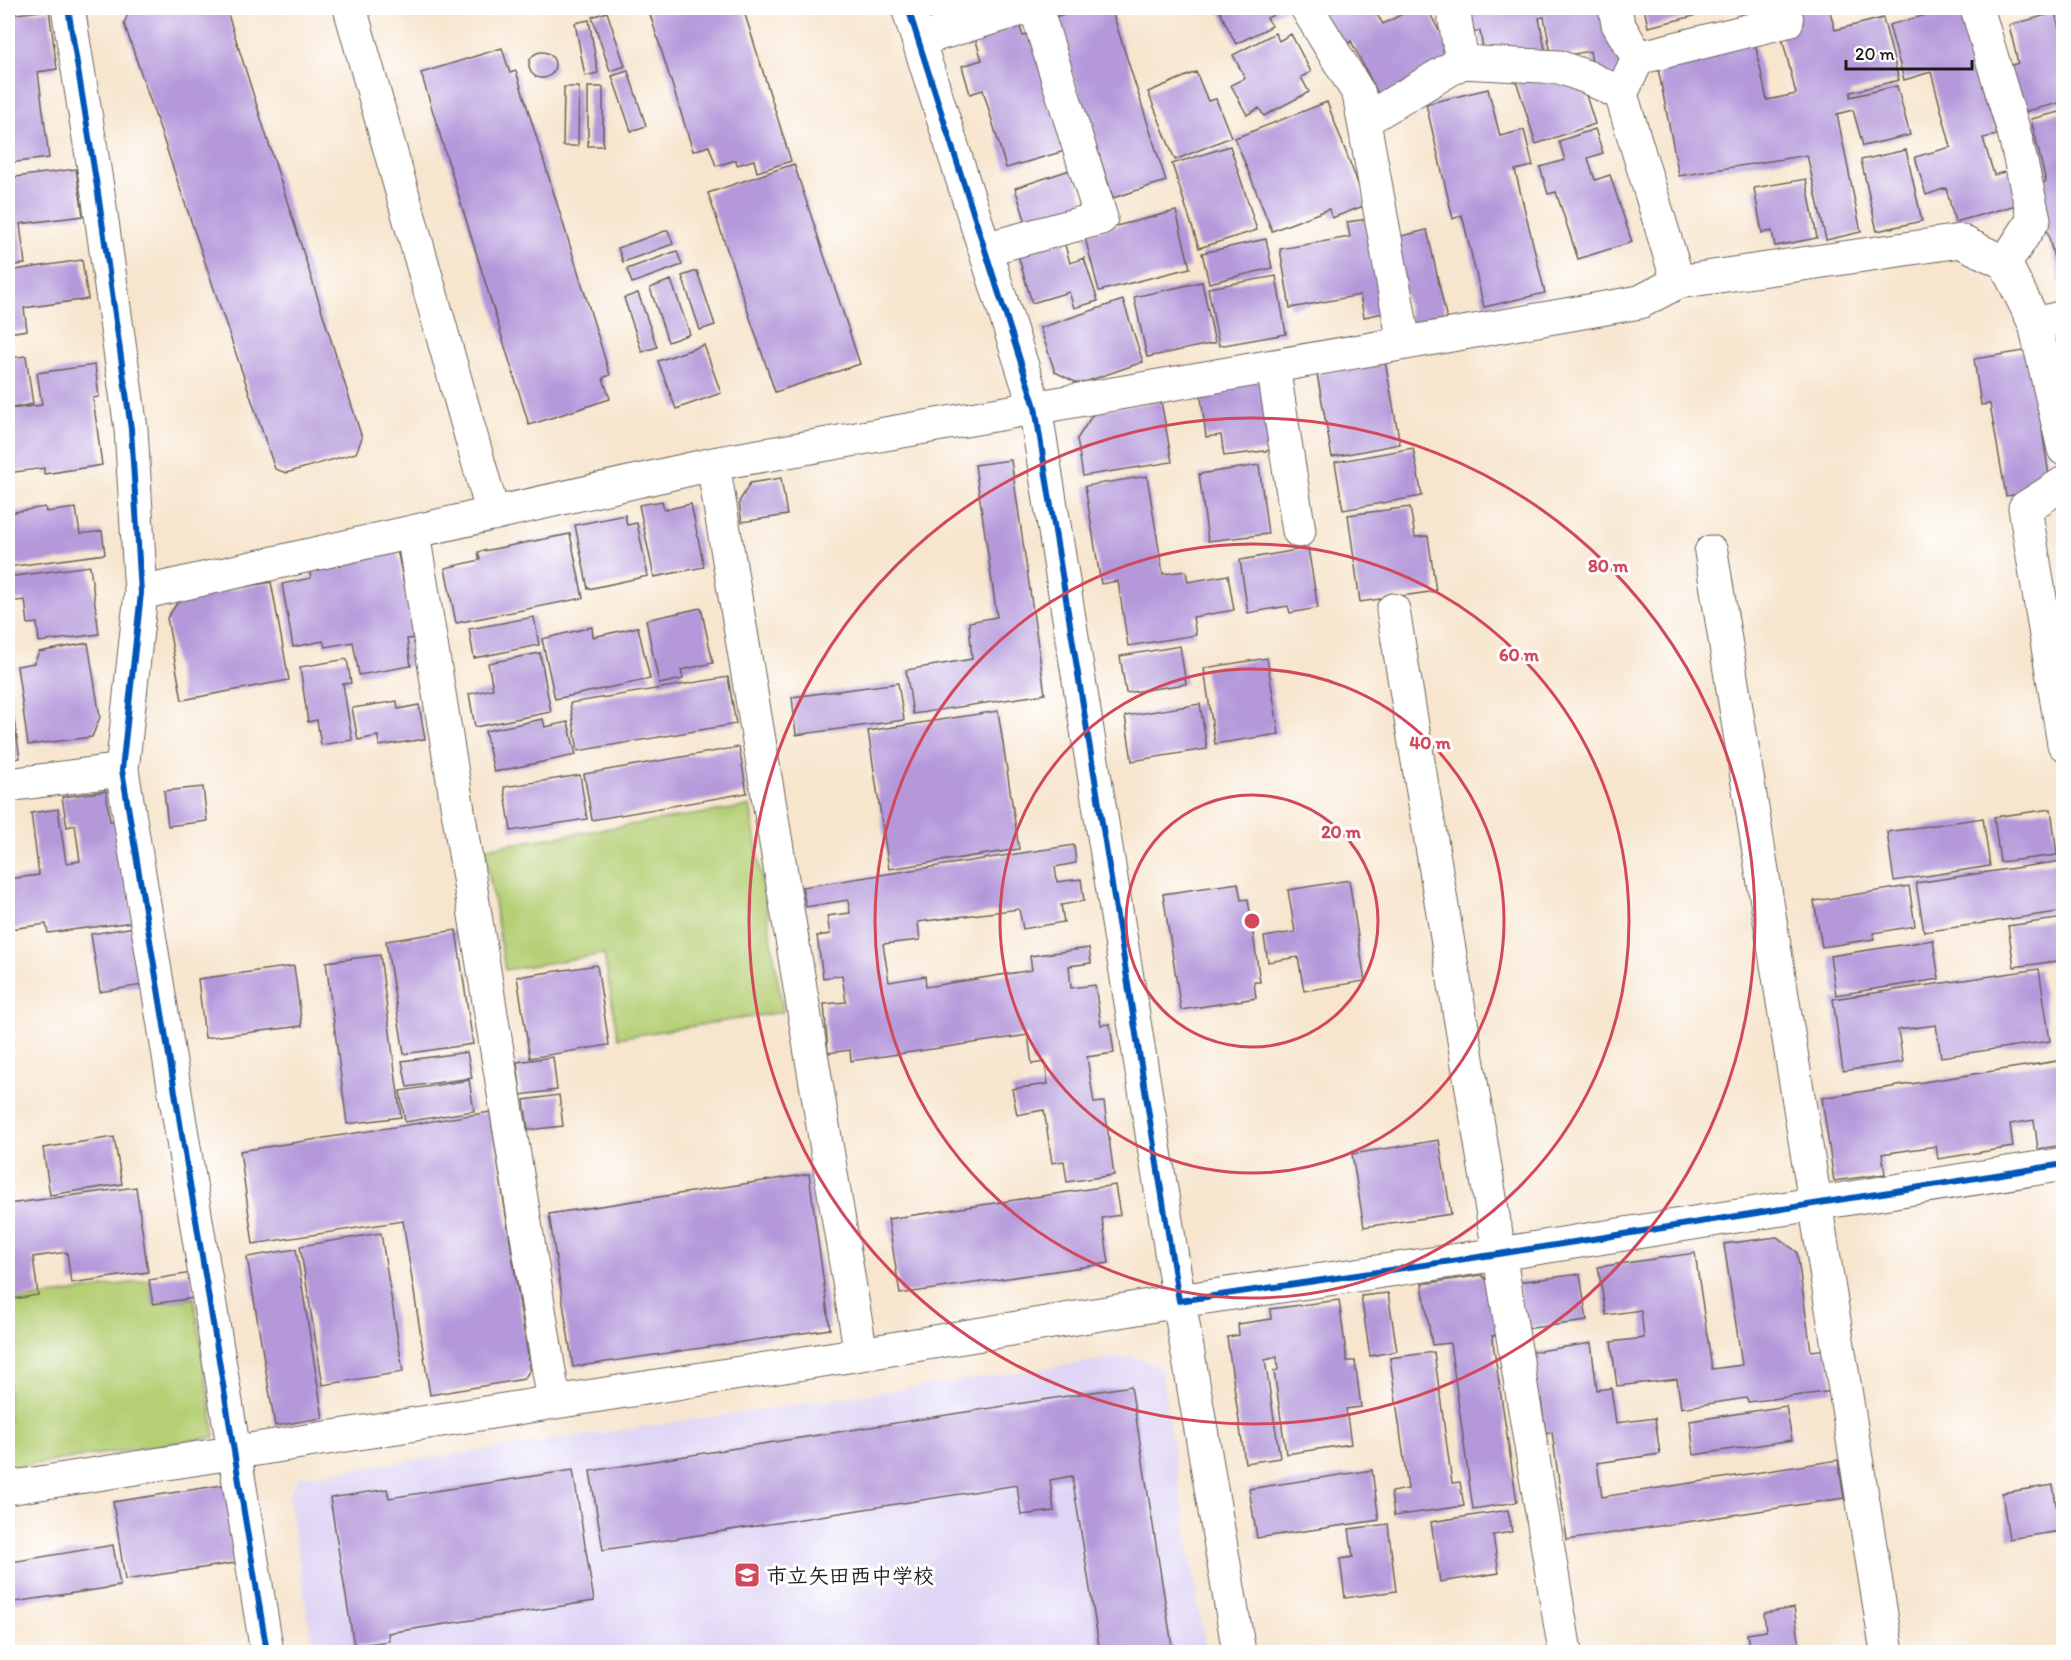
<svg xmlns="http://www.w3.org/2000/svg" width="2071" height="1660" font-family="Itim,'Klee One',sans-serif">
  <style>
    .built { fill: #dfd5f5 }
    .green { fill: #b5cf74; stroke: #687648; stroke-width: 1.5 }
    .building { fill: #b498da }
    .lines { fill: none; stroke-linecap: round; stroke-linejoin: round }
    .minor-casing { stroke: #69625a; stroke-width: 35 }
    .minor { stroke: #fff; stroke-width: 33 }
    .cycleway-casing { stroke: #fff; stroke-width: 10 }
    .cycleway { stroke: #0057b8; stroke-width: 6 }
    .ring { fill: none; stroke: #d1495b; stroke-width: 3 }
    .labels { text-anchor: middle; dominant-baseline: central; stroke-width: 6; stroke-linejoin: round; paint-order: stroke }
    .poi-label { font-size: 21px; font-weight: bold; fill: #1c1c1c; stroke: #fff; text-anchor: start }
    .centre { fill: #d1495b; stroke: #fff; stroke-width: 3 }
    .ring-label { font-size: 18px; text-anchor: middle; font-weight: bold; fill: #d1495b; stroke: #fff; stroke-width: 6; stroke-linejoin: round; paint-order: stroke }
  </style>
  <rect width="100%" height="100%" fill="#fff"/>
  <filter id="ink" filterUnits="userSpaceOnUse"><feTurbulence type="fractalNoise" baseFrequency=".0167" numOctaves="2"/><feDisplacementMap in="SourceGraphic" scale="12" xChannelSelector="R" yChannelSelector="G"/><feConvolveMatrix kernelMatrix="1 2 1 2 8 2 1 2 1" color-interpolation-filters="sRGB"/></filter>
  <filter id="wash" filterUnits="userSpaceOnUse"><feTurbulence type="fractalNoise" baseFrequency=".008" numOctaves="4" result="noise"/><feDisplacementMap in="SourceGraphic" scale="24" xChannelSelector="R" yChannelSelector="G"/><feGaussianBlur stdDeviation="1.35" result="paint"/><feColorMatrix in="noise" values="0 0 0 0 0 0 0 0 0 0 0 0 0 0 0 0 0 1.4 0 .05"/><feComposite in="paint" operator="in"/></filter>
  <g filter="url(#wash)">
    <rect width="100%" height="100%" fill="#f7e5ce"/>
    <path class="built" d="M1130,1356l30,10 46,286h-892l-26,-155 10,-20z"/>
    <path class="green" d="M750,806l33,206 -165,26 -14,-84 -99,16 -20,-122z
      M149,1280l4,24 41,-6 21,139 -207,31v-166z"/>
    <g id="blocks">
      <path class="building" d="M131,8h95l136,430 -6,15 -70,20 -11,-4 -151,-446z
        M648,8h95l48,153 -34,11 -3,-12 -17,5 -1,-5 -20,6 -7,-20 -16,5z
        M1085,8h26l55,173 -53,17 -59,-181z
        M1218,8h69l-20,10 5,8 -36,18z
        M1318,8h55l10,16 31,-16h13l27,51 -74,39 -29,-57 -8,8z
        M1496,8h91v1l18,-1 15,37 6,28 -31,6 -5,-28 -38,7 -8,-41 -5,1 7,36h-62l-4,-23 -9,2 -4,-19z
        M1644,8h48l2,8 -46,11z
        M1739,8h33l-30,12z
        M1796,8h33l6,22 48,-12 16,62 -48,12 -1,5 47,-11 13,49 -47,11 -10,-36 -16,4 24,118 -35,8 -19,-85 -128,21 -22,-113 98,-20 12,57 29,-6 -15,-61z
        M1857,8h22l-20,6z
        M1952,8h9l36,127 -14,3 11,37 17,-5 9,34 -65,18 -9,-34 -20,7 -11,-38 36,-10 -20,-75 -27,8 -15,-55z
        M49,10l8,59 -19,3 11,86 -41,5v-148z
        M607,12l18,54 -15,5 -18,-54z
        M2055,13l9,32v57l-45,11 -12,-46 11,-4 -9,-38z
        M589,20l9,53 -13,3 -10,-53z
        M1019,24l4,12 9,-3 36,117 -62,18 -23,-78 -13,4 -8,-28 20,-6 -7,-22z
        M1275,33l4,8 12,-7 20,38 -10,5 8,15 -45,24 -5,-8 -12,7 -16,-30 14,-7 -12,-23z
        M502,48l8,25 6,-2 94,304 -7,3 7,21 -81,26 -108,-352z
        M529 65a13 13 0 1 1 26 0a13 13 0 1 1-26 0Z
        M628,71l18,55 -15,5 -19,-55z
        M1196,72l12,29 8,-2 15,38 -56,23 -27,-68z
        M1516,80h31l38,12 10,32 -59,20z
        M564,87h15l-1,59h-15z
        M588,87h15v59h-15z
        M1488,89l12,47 24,-6 9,36 -18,4 30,123 -61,14 -22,-92 -9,4 -27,-115z
        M1327,102l39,103 -34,13 -3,-9 -57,22 -37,-93z
        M2064,111v185h-1l-27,-112 10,-2 -15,-63z
        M1595,129l8,24 -15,5 7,22 15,-5 22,67 -54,17 -22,-67 -8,2 -8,-27 25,-7 -6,-19z
        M1230,146l27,84 -58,18 -27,-84z
        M1906,150l16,71 -45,10 -16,-71z
        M794,164l66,200 -85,28 -67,-199z
        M76,169l7,47 -63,8 5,40 -17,2v-88z
        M1073,169l12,38 -58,19 -12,-38z
        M1806,179l11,59 -42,8 -3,-15 -10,2 -8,-45z
        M1176,211l14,57 -91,23 -15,-57z
        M1368,219l16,94 -20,4 -4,-22 -70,13 -10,-59 70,-12 -3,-15z
        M668,230l5,14 -50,18 -5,-14z
        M1427,230l20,90 -35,7 -19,-89z
        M1063,238l7,25 14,-5 14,43 -24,7 -5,-16 -37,11 -15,-51z
        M1266,239l6,29 -63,15 -7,-30z
        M677,251l5,14 -50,18 -5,-14z
        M82,260l6,39 -64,9 3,22 -19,3v-62z
        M697,271l18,54 -15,5 -18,-54z
        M1276,276l10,58 -67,12 -11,-58z
        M671,280l19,54 -22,8 -18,-54z
        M1202,282l13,61 -68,14 -13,-60z
        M638,293l19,54 -15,5 -18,-54z
        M1123,300l20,62 -64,22 -24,-12 -15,-44z
        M2064,343v20h-1l-5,-19z
        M704,345l17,48 -45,16 -18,-48z
        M2030,350l21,139 -45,7 -16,-92 -9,1 -7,-46z
        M26,356l7,48 -25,5v-51z
        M1385,361l15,83 -68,13 -15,-83z
        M95,365l4,32 -6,1 9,67 -58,9v-6l-36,5v-64l34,-4 -5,-32z
        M1263,379l9,71 -48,6 -3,-21 -15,2 -6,-49z
        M1161,401l11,61 -89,14 -6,-37 18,-28z
        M1413,448l9,48 -79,14 -8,-48z
        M1011,460l34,234 -132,20 -7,-44 66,-11 -3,-37 28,-5 -22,-152z
        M1259,465l9,69 -60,7 -9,-67z
        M1147,476l16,98 23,-3 2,11 40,-7 6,35 -41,7 3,18 -68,11 -10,-65 -17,3 -16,-98z
        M781,478l6,37 -45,7 -3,-20 11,-19z
        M662,501l2,9 27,-6 13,63 -50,10 -15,-72z
        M45,507l1,5 30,-4 4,26 22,-3 3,23 -97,13v-54z
        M1410,507l5,30 13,-1 8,55 -76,11 -12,-87z
        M625,515l2,10 10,-2 11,53 -60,13 -13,-64z
        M570,534l13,64 -127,25 -11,-55 35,-8 -2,-8z
        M1308,548l10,60 -28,5 -2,-7 -40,7 -8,-53z
        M397,549l18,89 -8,1 4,27 -52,9 -6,-33 -28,5 -2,-6 -30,6 -11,-63 29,-6 -2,-11z
        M90,566l9,68 -60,8 -2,-19 -9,1 -3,-24 -17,2v-25z
        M271,582l18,98 -107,20 -15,-82 13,-19z
        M701,608l12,55 -32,7 2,9 -24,5 -13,-64z
        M534,617l5,28 -65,13 -5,-29z
        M592,627l1,10 45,-10 12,52 -95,20 -13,-60z
        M88,643l12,74 -8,20 -64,8 -11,-79 17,-3 5,-11z
        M1180,646l6,38 -60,9 -6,-37z
        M540,653l11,59 -76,15 -6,-33 24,-5 -5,-26z
        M1267,658l12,76 -64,10 -11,-76z
        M347,659l4,24 -8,1 9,56 -31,5 -4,-25 -9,2 -8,-55z
        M728,677l8,47 -158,27 -8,-48z
        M8,682l12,76 -12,2z
        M898,683l6,37 -108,15 -4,-38z
        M397,701l1,8 21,-4 6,34 -46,7 -1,-10 -20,4 -6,-32z
        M1200,704l7,45 -75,12 -7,-45z
        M998,711l21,138 -130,20 -21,-138z
        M543,719l2,8 23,-5 8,33 -82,17 -9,-41z
        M739,747l8,46 -155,27 -8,-46z
        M580,775l7,44 -76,12 -7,-44z
        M203,787l4,34 -39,5 -4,-35z
        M106,791l4,30 10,-1 13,102 -85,11 -2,-9 -35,5 1,13 -4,1v-64l31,-4 -8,-62 27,-4 8,54 14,-2 -5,-36 -8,2 -5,-30z
        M2051,809l6,46 -57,7 -6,-45z
        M1983,818l7,48 -96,15 -7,-49z
        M1074,845l2,18 -21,4 2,15 24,-3 3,22 -23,4 3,17 -41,7 -4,-20 -101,13 2,18 -37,4 6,38 36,-6 1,11 106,-17 -2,-14 59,-8 2,15 -22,3 2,22 24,-3 6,40 9,-1 4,29 -27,4 7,46 10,-1 10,73 -47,7 -3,-21 -12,2 -8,-53 -27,5 -5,-26 36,-5 -3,-22 -13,2 -4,-29 -177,26 -1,-11 -22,3 -4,-49 22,-2 -4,-27 -19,3 -6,-42 13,-2 -3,-18 23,-3 -2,-13 -42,7 -4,-20z
        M2061,861l3,15v35l-140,21 -8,-49z
        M1349,880l16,101 -61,10 -6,-34 -30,5 -4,-25 31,-5 -7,-42z
        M1238,883l3,17 7,-1 12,83h-6l2,16 -75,12 -18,-116z
        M1909,886l6,40 -42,7 1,6 -52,8 -8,-46z
        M2064,918v42l-50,7 -6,-41z
        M134,927l9,58 -43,7 -9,-58z
        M456,930l17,114 -69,10 -18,-113z
        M1933,940l6,39 -103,16 -6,-39z
        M380,955l21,162 -54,7 -21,-162z
        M597,965l12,80 -79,13 -13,-81z
        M294,966l8,60 -97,12 -7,-59z
        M2039,969l11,72 -109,16 -5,-32 -38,5 5,32 -60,9 -10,-72z
        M467,1052l5,26 -65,9 -5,-26z
        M553,1057l4,33 -36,5 -4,-33z
        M2064,1060v85l-26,4 -4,-29 -24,4 3,23 -75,12 -2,-13 -54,8 3,20 -51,7 -12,-83z
        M469,1080l5,31 -69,11 -5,-31z
        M559,1095l4,31 -35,4 -4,-30z
        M490,1112l40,258 -6,9 -94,16 -27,-174 -150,23 -13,-93z
        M114,1137l8,47 -72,11 -7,-47z
        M1439,1140l12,74 -87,13 -12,-73z
        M809,1174l21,155 -257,38 -24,-153z
        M1115,1185l5,30 -18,3 7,45 -209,31 -12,-75z
        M136,1187l12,85 -77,11 -4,-31 -34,5 5,38 -30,5v-96z
        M381,1233l22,139 -80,13 -23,-139z
        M1777,1237l20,15 14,99 16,-2 6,42 -85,11 -2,-4 -65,10 -4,-29 -60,7 -6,-44 33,-4 -3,-28 -35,5 -8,-48 97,-14 17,116 30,-4 -18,-121z
        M296,1249l27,169 -48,8 -28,-169z
        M191,1273l3,25 -41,6 -4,-24z
        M1580,1274l7,47 -62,8 -7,-47z
        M1482,1275l9,10 8,50 -7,1 25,166 -44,7 -23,-166 -18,2 -10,-61z
        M1388,1293l9,58 -27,5 -9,-60z
        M1339,1300l8,61h8l6,46 -15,2 5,35 -65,10 -12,-83 4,-1 -1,-13 -12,3 15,98 -35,5 -18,-126 12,-2 -1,-11 33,-5 -1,-10z
        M1591,1343l6,47 14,-2 5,35 39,-5 5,36 -63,9 5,34 236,-37 6,38 -277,42 -15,-108 -6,2 -5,-35h-8l-7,-46z
        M1434,1352l18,131 8,-1 4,24 -70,10 -3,-24 17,-3 -18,-131z
        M1131,1386l42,266h-73l-28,-176 -22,4 4,31 -33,4 -4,-30 -414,65 -13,-79z
        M1786,1406l6,34 -98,15 -4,-34z
        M573,1470l21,131 -206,32 1,8 -35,5 -24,-148 57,-9 2,9z
        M1372,1470l7,50 -122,18 -8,-49z
        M229,1484l12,78 -116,18 -12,-78z
        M2053,1485l7,46 -51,8 -7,-46z
        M1508,1510l4,22 -19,3 6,38 -59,9 -9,-60z
        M1388,1524l8,67 -51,7 -5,-39 13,-2 -4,-28z
        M8,1542l4,20 101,-17 7,41 -112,17z
        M1794,1608l7,44h-51l-3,-18 19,-3 -2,-18z"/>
    </g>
  </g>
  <g filter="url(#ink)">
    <use href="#blocks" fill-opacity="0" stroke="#69625a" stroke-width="1.5"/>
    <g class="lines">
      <defs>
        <path id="minor" d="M68,8l30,185 33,236 10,164 -19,177 145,882
          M350,8l143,506
          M908,8l127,399 144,894 320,-47 565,-90
          M1307,8l52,86 45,249
          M1615,8l3,16 20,34 -17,36 57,188 282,-41 45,22 30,61 29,125
          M1977,8l37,124 20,87 -29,44
          M918,40l107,-32
          M1638,58l149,-37 -3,-13
          M1462,62l97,5 28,10 34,17
          M1365,120l97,-58 -9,-54
          M985,249l116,-31 -65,-210
          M2035,324l29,-7
          M1273,366l26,165
          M713,464l148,890
          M2064,483l-39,25 39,236
          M413,533l141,869
          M1711,552l176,1100
          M141,593l572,-129 927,-162 38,-20
          M1393,610l172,1042
          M8,785l114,-15
          M8,1488l853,-134 318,-53 60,351"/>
      </defs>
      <use href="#minor" class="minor-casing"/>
      <use href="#minor" class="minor"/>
      <defs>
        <path id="cycleway" d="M68,8l30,185 33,236 10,164 -19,177 145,882
          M908,8l127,399 144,894 320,-47 565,-90"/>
      </defs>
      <use href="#cycleway" class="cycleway-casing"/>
      <use href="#cycleway" class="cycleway"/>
    </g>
  </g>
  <g class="ring">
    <circle cx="1252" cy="921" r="126"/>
    <circle cx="1252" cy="921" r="252"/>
    <circle cx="1252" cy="921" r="377"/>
    <circle cx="1252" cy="921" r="503"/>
  </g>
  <defs>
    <symbol id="school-square" viewBox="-11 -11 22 22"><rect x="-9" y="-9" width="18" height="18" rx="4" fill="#d1495b" stroke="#fff"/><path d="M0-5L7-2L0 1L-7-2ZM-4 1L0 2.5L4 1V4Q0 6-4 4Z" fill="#fff"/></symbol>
  </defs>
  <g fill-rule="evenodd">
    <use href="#school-square" x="732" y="1560" width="30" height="30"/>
  </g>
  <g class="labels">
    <g class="poi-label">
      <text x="766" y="1575">市立矢田西中学校</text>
    </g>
  </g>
  <circle cx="1252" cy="921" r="9" class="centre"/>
  <g class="ring-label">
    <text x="1608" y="572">80 m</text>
    <text x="1519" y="661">60 m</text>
    <text x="1430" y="749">40 m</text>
    <text x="1341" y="838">20 m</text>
  </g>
  <rect width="2071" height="1660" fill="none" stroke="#fff" stroke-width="30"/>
  <path d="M1846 60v9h126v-9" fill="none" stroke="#1c1c1c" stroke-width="3"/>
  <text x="1855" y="60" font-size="18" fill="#1c1c1c" stroke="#ffffff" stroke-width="4.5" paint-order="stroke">20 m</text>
</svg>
